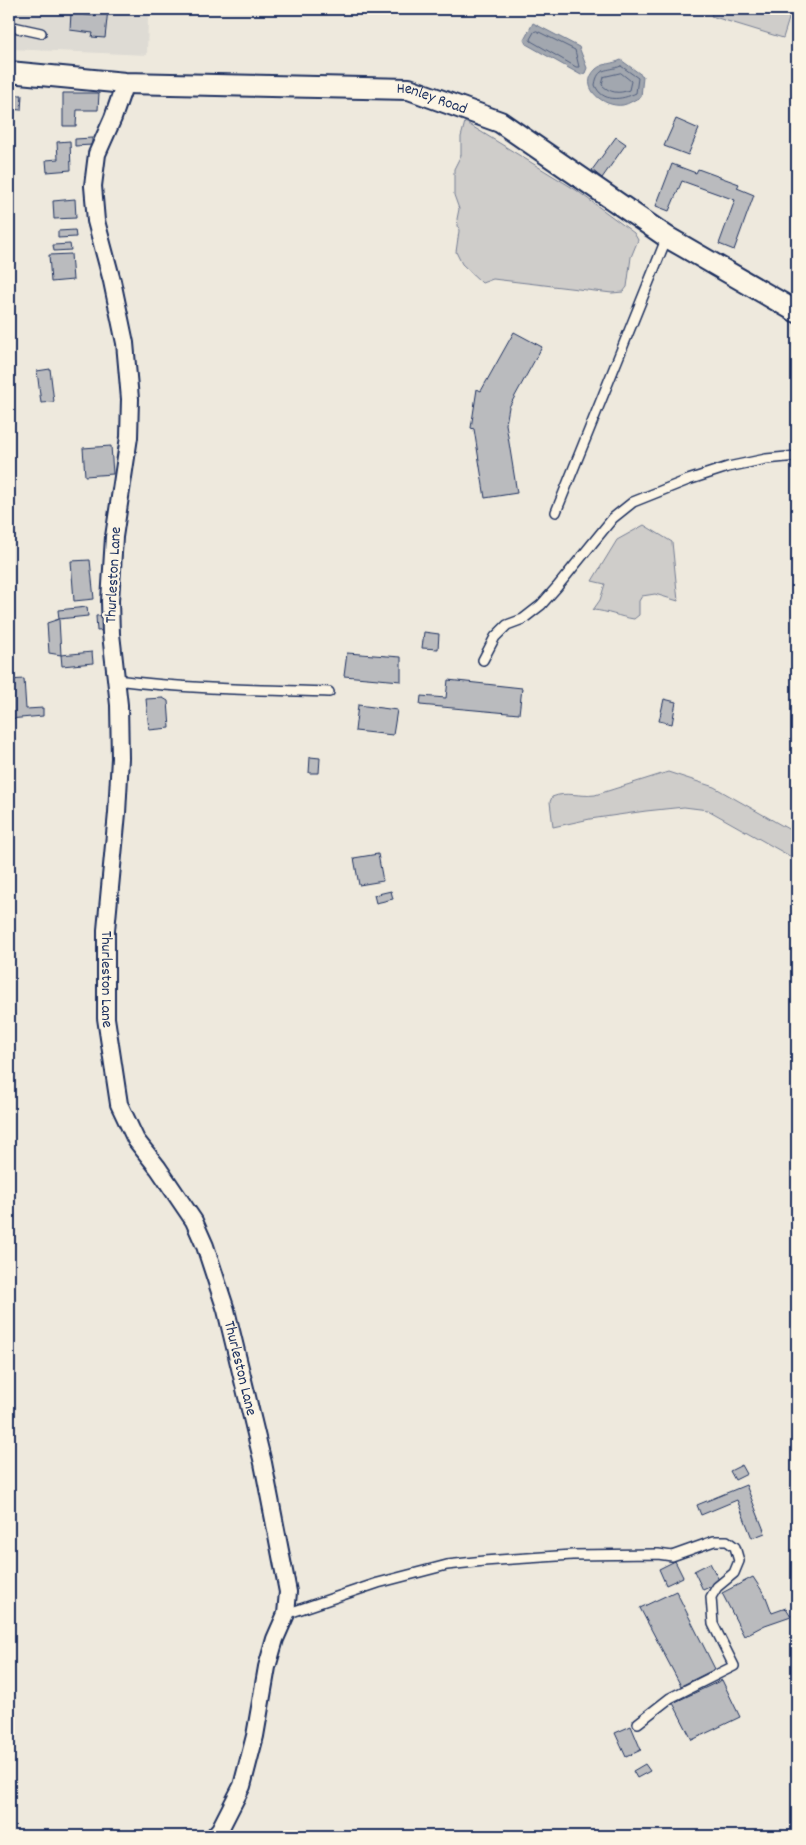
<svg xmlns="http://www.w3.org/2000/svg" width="806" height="1845" font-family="Dekko,sans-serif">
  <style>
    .built { fill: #dedbd4 }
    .green { fill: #cfcdca; stroke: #757e94 }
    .water { fill: #a2a7af; stroke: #6c778f }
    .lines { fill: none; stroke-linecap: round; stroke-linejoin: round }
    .shore { stroke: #515f7e; stroke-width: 1 }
    .building { fill: #babbbe; stroke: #1b2f5e }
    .service-casing { stroke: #1b2f5e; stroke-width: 12 }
    .minor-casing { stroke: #1b2f5e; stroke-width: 20 }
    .tertiary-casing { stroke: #1b2f5e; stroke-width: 24 }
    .service { stroke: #fcf5e5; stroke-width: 9 }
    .minor { stroke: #fcf5e5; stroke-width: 16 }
    .tertiary { stroke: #fcf5e5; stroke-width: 20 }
    .labels { text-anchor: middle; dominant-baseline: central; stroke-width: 5; stroke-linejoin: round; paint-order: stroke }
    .street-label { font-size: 16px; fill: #1b2f5e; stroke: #fcf5e5 }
  </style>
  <rect width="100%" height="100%" fill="#eee9dd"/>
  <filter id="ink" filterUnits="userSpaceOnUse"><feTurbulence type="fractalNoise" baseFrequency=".02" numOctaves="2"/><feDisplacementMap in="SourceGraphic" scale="10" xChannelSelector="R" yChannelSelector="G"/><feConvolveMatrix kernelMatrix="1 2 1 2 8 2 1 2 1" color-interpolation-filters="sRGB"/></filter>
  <g filter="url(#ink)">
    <path class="built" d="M9,9h141l-2,9 -1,37 -138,-6z"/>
    <path class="green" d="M714,9h78l-9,29 -72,-22z
      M465,122l111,68 58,43 4,7 -7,17 -4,30 -4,5 -11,1 -119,-14 -11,4 -20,-19 -6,-12 3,-21 -2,-12 2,-10 -5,-14v-26l7,-14v-18z
      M644,525l28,17 6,59 -23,-7 -13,2 -3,5v14l-5,4c-14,-2 -27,-8 -41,-9l7,-10 5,-16 -13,-3 25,-41z
      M668,772l46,15 83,47v23l-2,2 -87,-49 -24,-3 -38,4 -56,8 -37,8 -3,-25 2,-5c14,-6 28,0 43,-2z"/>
    <path class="water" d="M533,23l46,24 8,21 -2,5 -4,2 -55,-31 -2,-4z
      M621,60l22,16 -2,21c-6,2 -12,7 -18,8 -19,3 -46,-18 -27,-36 7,-6 17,-5 25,-9z"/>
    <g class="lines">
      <path class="shore" d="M537,31l38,19 4,17h-3l-45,-26 -1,-2 4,-7z
        M621,66l17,12 -2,15c-14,7 -34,10 -41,-8 3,-19 12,-13 26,-19z
        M621,73l10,8 -2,9c-10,4 -19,3 -27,-5l2,-8z"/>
    </g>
    <path class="building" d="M96,9h12l-3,29 -13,-1 1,-4 -23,-3 1,-17 24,3z
      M63,93h36l-1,17h-21l-1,16h-13z
      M9,95h13l-1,15 -12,-1z
      M676,119l23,10 -11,26 -24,-9z
      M616,137l10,7 -24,34 -10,-8z
      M92,138v7l-17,1v-7z
      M70,141l1,29 -24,2 -1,-12 12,-1 -1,-17z
      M672,164l24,9 2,-4 41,15 -2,4 17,7 -20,55 -15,-6 16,-44 -53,-19 -13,30 -13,-5z
      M75,199l1,19 -22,1 -1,-18z
      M75,230l1,7 -18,1v-7z
      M70,244l1,6 -17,1 -1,-6z
      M71,254l2,26 -22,2 -2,-27z
      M514,332l28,15 -33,60 -3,17 11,69 -32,5 -11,-69 -3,-1 6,-39 4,2z
      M50,369l4,33 -13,1 -4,-32z
      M111,446l2,28 -28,2 -2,-28z
      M90,560l4,39 -20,2 -3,-40z
      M87,607l1,9 -29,3 -1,-9z
      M111,615l1,15 -15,1 -1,-15z
      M59,619l2,36 -12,-2 -2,-30z
      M424,632l15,2 -1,15 -16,-1z
      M92,652l1,11 -31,3 -1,-11z
      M347,653l54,4v24l-57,-5z
      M24,679l2,30 17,-1v8l-34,3v-39z
      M448,680l74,8 -3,26 -99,-9 1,-9 25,2z
      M163,698l5,3 2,27 -21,2 -3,-31z
      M664,699l12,3 -4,22 -13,-3z
      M358,705l39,5 -4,25 -38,-4z
      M310,757l10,1 -1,15h-10z
      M378,854l5,27 -24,4 -5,-27z
      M391,891l2,8 -17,4 -2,-8z
      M742,1465l5,9 -12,6 -5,-9z
      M746,1485l19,48 -13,5 -15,-38 -36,15 -4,-10z
      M675,1561l8,16 -17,8 -7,-16z
      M710,1563l10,19 -17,8 -9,-19z
      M753,1577l13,20 6,16 14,-5 5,8 -26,9 -21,11 -22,-43z
      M676,1591l39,78 -34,17 -41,-78z
      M722,1680l18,37 -48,23 -19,-37z
      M631,1726l10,24 -15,7 -11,-24z
      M645,1764l5,7 -13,7 -4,-7z"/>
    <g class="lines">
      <defs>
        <path id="service" d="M9,26l32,7
          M556,512l111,-275
          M483,660l12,-23 12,-12 16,-6 18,-14 16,-18 56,-69 20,-16 55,-22 40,-13 38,-8 31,-3
          M116,680c71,9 142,10 213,12
          M286,1614l92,-31 69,-18 37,-4 88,-6 86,-1 14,2 42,-15h13l8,6 4,14 -5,12 -17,14 -6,10 2,27 21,42 -64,32 -32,25"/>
        <g id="minor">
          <path id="s1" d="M125,83l-12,35 -16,36 -4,32 3,35 16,60 13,62 5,56 -1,38 -15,100 -4,64 1,33 8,71 1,53 -3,55 -11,117v88l13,86 17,36 22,28 36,53 11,25 21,64 37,153 25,129 -2,22 -11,25 -8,28 -12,69 -13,50 -22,43 -6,7"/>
        </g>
        <g id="tertiary">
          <path id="s2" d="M9,72l116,11 284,6 91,33 167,115 130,75"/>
        </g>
      </defs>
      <use href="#service" class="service-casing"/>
      <use href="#minor" class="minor-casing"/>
      <use href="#tertiary" class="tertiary-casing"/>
      <use href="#service" class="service"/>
      <use href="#minor" class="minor"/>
      <use href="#tertiary" class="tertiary"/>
    </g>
  </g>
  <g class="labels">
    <g class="street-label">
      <text stroke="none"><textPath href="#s2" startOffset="425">Henley Road</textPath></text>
      <text transform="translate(114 575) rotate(-87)">Thurleston Lane</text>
      <text stroke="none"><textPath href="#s1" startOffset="908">Thurleston Lane</textPath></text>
      <text stroke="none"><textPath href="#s1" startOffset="1328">Thurleston Lane</textPath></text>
    </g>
  </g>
  <rect width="806" height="1845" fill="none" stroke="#fcf5e5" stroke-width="30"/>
  <rect x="15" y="15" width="776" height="1815" fill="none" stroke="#1b2f5e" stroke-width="2" filter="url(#ink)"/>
</svg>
